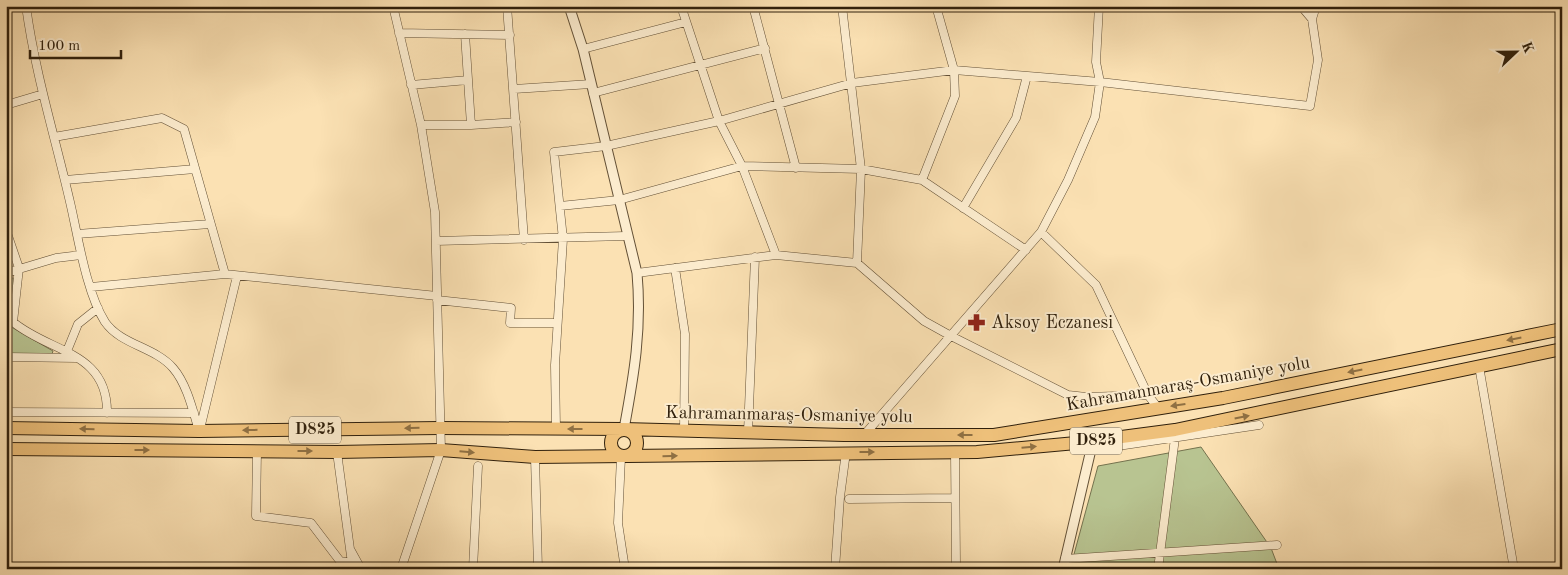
<svg xmlns="http://www.w3.org/2000/svg" width="1568" height="575" font-family="'Old Standard TT',serif">
  <style>
    .green { fill: #b8c491; stroke: #74724e }
    .lines { fill: none; stroke-linecap: round; stroke-linejoin: round }
    .minor-casing { stroke: #635036; stroke-width: 9 }
    .tertiary-casing { stroke: #635036; stroke-width: 11 }
    .trunk-casing { stroke: #30200c; stroke-width: 14 }
    .minor { stroke: #fcecce; stroke-width: 8 }
    .tertiary { stroke: #fcecce; stroke-width: 9 }
    .trunk { stroke: #eec07a; stroke-width: 12 }
    .oneway { fill: #8f7043 }
    .labels { text-anchor: middle; dominant-baseline: central; stroke-width: 4; stroke-linejoin: round; paint-order: stroke }
    .shield { fill: #fcecce; stroke: #6d5d46; stroke-width: 1 }
    .shield-label { font-size: 16px; font-weight: bold; fill: #30200c }
    .poi-label { font-size: 18px; fill: #30200c; stroke: #fcecce; text-anchor: start }
    .street-label { font-size: 18px; fill: #30200c; stroke: #fcecce }
  </style>
  <rect width="100%" height="100%" fill="#fbe1b3"/>
  <filter id="stains"><feTurbulence type="fractalNoise" baseFrequency=".004" numOctaves="4"/><feColorMatrix values="0 0 0 0 .2 0 0 0 0 .09 0 0 0 0 .02 0 0 0 .5 -.17"/></filter>
  <radialGradient id="worn" r=".72"><stop offset=".6" stop-color="#630" stop-opacity="0"/><stop offset="1" stop-color="#630" stop-opacity=".3"/></radialGradient>
  <path class="green" d="M11,277l4,3 -2,16 -7,20v-37z
    M6,322l2,3 45,26 -1,3h-46z
    M1201,447l70,101 8,21h-209l28,-103z"/>
  <g class="lines">
    <defs>
      <path id="minor" d="M26,6c9,67 29,131 44,196 8,34 16,90 35,120 16,23 50,25 68,46 14,16 20,43 26,63
        M393,6l28,119 14,87 6,238 -40,119
        M507,6l17,234
        M681,6l38,115 23,45 34,89
        M753,6l43,162
        M842,6l19,163 -4,94
        M1301,6l11,13
        M399,33l111,2
        M465,34l6,91
        M583,49l103,-27
        M411,85l57,-5
        M514,89l77,-5
        M593,93l172,-45
        M6,105l37,-11
        M421,125h50l45,-3
        M54,137l108,-19 22,11 41,145
        M65,180l130,-11
        M922,180l33,-84 -1,-26 -18,-64
        M560,206l59,-6 123,-34 119,3 61,11 104,70
        M963,208l53,-90 11,-42
        M6,230l13,38 -6,54c37,31 95,29 94,91
        M1041,232l55,53 52,110 10,13
        M77,234l133,-10
        M436,241l190,-5
        M675,268l10,66 -1,98
        M6,273l50,-15 25,-3
        M637,273l139,-18 81,8 67,58 27,15 117,59 18,2 62,-2
        M91,287l134,-13 212,22
        M437,300l74,8 -1,15h47
        M67,351l11,-27 20,-16
        M6,357l71,1
        M1479,366l35,203
        M6,412l188,1
        M200,429l37,-153
        M556,429l-1,-64 8,-126 -9,-87 52,-6 113,-25 133,-38 102,-13 146,12 210,24 8,-46 -6,-41 4,-13
        M748,433l7,-176
        M865,434l176,-202 27,-52 27,-63 5,-35 -4,-20 3,-56
        M1091,450l168,-25
        M257,451l-1,65 55,7 29,38 12,2 -2,-14 11,20
        M337,452l13,97
        M955,452l1,112
        M535,457l3,112
        M621,457l-3,66 7,46
        M849,499l106,-1
        M1065,559l212,-14
        M473,569l5,-103
        M675,569h127
        M835,569l5,-72 6,-45
        M1158,569l17,-131"/>
      <path id="tertiary" d="M569,6l14,43 54,224c5,56 -3,102 -13,156
        M1063,569l30,-128"/>
      <path id="trunk" d="M6,428l193,3 241,-3 184,1 220,6h150l229,-37 339,-69
        M611 443a13 13 0 1 1 26 0a13 13 0 1 1-26 0Z
        M6,449l331,3 104,-2 94,7 442,-5 99,-9 99,-13 387,-81"/>
    </defs>
    <use href="#minor" class="minor-casing"/>
    <use href="#tertiary" class="tertiary-casing"/>
    <use href="#trunk" class="trunk-casing"/>
    <use href="#minor" class="minor"/>
    <use href="#tertiary" class="tertiary"/>
    <use href="#trunk" class="trunk"/>
  </g>
  <defs><path id="oneway-solid" d="M-6-.8H1V-3.2L6.5 0L1 3.2V.8H-6Z" transform="scale(1.25)"/></defs>
  <g class="oneway">
    <use href="#oneway-solid" transform="translate(1514 339) rotate(169)"/>
    <use href="#oneway-solid" transform="translate(1355 371) rotate(169)"/>
    <use href="#oneway-solid" transform="translate(1178 405) rotate(172)"/>
    <use href="#oneway-solid" transform="translate(1242 417) rotate(-11)"/>
    <use href="#oneway-solid" transform="translate(412 428) rotate(179)"/>
    <use href="#oneway-solid" transform="translate(87 429) rotate(-179)"/>
    <use href="#oneway-solid" transform="translate(575 429) rotate(-180)"/>
    <use href="#oneway-solid" transform="translate(250 430) rotate(179)"/>
    <use href="#oneway-solid" transform="translate(965 435) rotate(-180)"/>
    <use href="#oneway-solid" transform="translate(1029 447) rotate(-5)"/>
    <use href="#oneway-solid" transform="translate(142 450)"/>
    <use href="#oneway-solid" transform="translate(305 451)"/>
    <use href="#oneway-solid" transform="translate(467 452) rotate(5)"/>
    <use href="#oneway-solid" transform="translate(867 452)"/>
    <use href="#oneway-solid" transform="translate(670 456) rotate(-1)"/>
  </g>
  <defs>
    <symbol id="pharmacy-bare" viewBox="-9 -9 18 18"><path d="M-2-6h4v4h4v4h-4v4h-4v-4h-4v-4h4Z" fill="#8f2418" stroke="#fcecce" stroke-width="2.5" paint-order="stroke"/></symbol>
  </defs>
  <g fill-rule="evenodd">
    <use href="#pharmacy-bare" x="964" y="310" width="25" height="25"/>
  </g>
  <g class="labels">
    <g class="shield">
      <rect x="289" y="416.5" width="52" height="27" rx="4"/>
      <rect x="1070" y="427.5" width="52" height="27" rx="4"/>
    </g>
    <g class="shield-label">
      <text x="315" y="430">D825</text>
      <text x="1096" y="441">D825</text>
    </g>
    <g class="poi-label">
      <text x="991" y="323">Aksoy Eczanesi</text>
    </g>
    <g class="street-label">
      <text transform="translate(1188 384) rotate(-10)">Kahramanmaraş-Osmaniye yolu</text>
      <text transform="translate(789 415) rotate(1)">Kahramanmaraş-Osmaniye yolu</text>
    </g>
  </g>
  <rect width="1568" height="575" fill="none" stroke="#fbe1b3" stroke-width="25"/>
  <rect x="8" y="8" width="1553" height="560" fill="none" stroke="#30200c" stroke-width="2.5"/>
  <rect x="12" y="12" width="1543" height="550" fill="none" stroke="#30200c"/>
  <g transform="translate(1516 52) rotate(68)" stroke="#fcecce" stroke-width="4" paint-order="stroke">
  <path d="M0-4L9 19L0 12L-9 19Z" fill="#30200c"/>
  <text y="-8" font-size="14" font-weight="bold" text-anchor="middle" fill="#30200c">K</text>
  </g>
  <path d="M30 50v8h91v-8" fill="none" stroke="#30200c" stroke-width="2.5"/>
  <text x="38" y="50" font-size="15" fill="#30200c" stroke="#fcecce" stroke-width="4" paint-order="stroke">100 m</text>
  <rect width="100%" height="100%" filter="url(#stains)"/>
  <rect width="100%" height="100%" fill="url(#worn)"/>
</svg>
